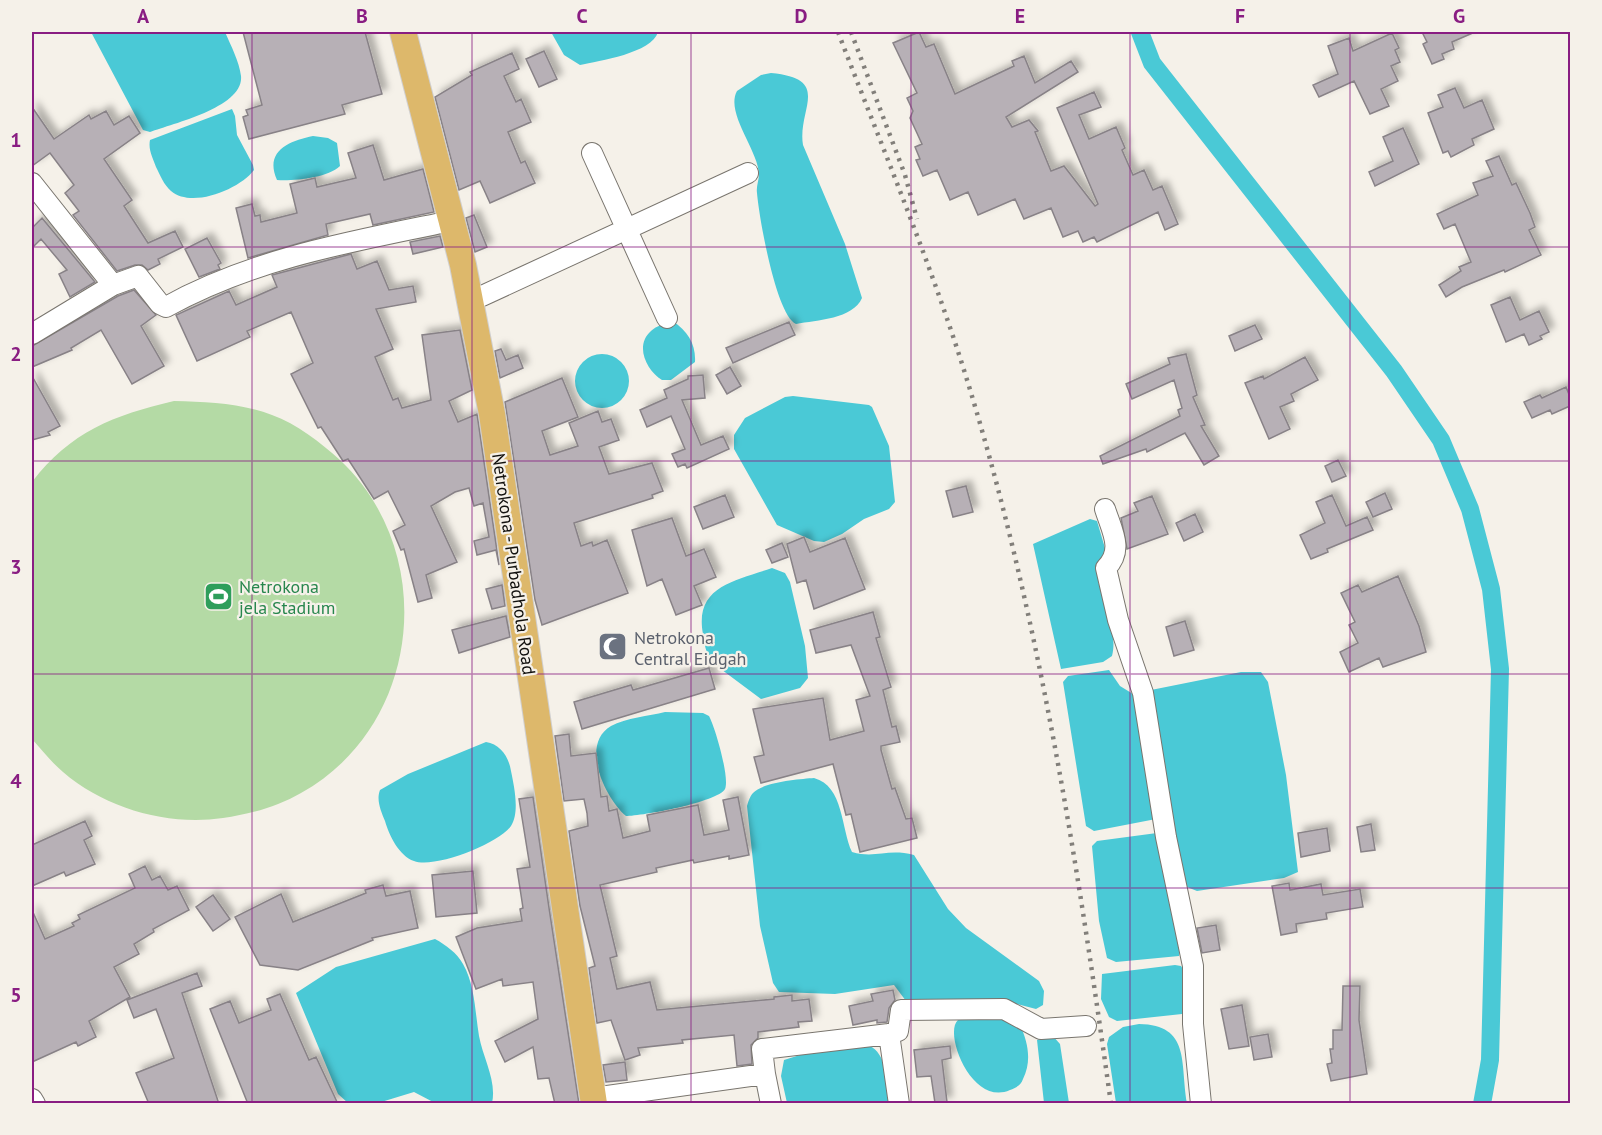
<svg xmlns="http://www.w3.org/2000/svg" width="1602" height="1135" font-family="'PT Sans',sans-serif">
  <style>
    .green { fill: #b4daa5 }
    .water { fill: #4ac9d6 }
    .lines { fill: none; stroke-linecap: round; stroke-linejoin: round }
    .canal { stroke: #4ac9d6; stroke-width: 18 }
    .building { fill: #b7b0b6; stroke: #888287; stroke-width: 1.5; filter: url(#shadow) }
    .minor-casing { stroke: #79756e; stroke-width: 22 }
    .major-casing { stroke: #d0cfcf; stroke-width: 28 }
    .minor { stroke: #fff; stroke-width: 20 }
    .major { stroke: #ddb86b; stroke-width: 26 }
    .rail { stroke: #827f7a; stroke-width: 4.5; stroke-dasharray: 3 6; stroke-linecap: butt }
    .grid { fill: none; stroke: #891d82; stroke-width: 1.5; stroke-opacity: 0.55 }
    .labels { text-anchor: middle; dominant-baseline: central; stroke-width: 4.5; stroke-linejoin: round; paint-order: stroke }
    .street-label { font-size: 18px; fill: #12110e; stroke: #f5f1e9 }
    .leisure-label { font-size: 18px; fill: #27864d; stroke: #f5f1e9; text-anchor: start }
    .worship-label { font-size: 18px; fill: #5b616d; stroke: #f5f1e9; text-anchor: start }
    .neatline { fill: none; stroke: #891d82; stroke-width: 2 }
    .grid-label { font-size: 20px; text-anchor: middle; font-weight: bold; fill: #891d82 }
  </style>
  <defs>
    <filter id="shadow"><feDropShadow dx="5.5" dy="-5.5" stdDeviation="3" flood-color="#0004"/></filter>
  </defs>
  <rect width="100%" height="100%" fill="#f5f1e9"/>
  <path class="green" d="M174,401c34,1 66,2 98,14 25,9 48,27 68,45 99,93 82,266 -39,333 -24,14 -51,21 -78,25 -55,8 -117,-9 -160,-46 -12,-10 -21,-22 -31,-33v-257c38,-50 82,-67 142,-81z"/>
  <path class="water" d="M91,32h134c6,14 14,29 16,44 3,31 -67,47 -91,56l-7,-2z
    M551,32h107c-6,21 -59,29 -78,33l-16,-10z
    M771,73c62,6 26,36 32,72l42,99 17,54c-9,21 -45,22 -66,26 -20,-9 -37,-107 -39,-131 -1,-6 2,-13 2,-19 -1,-24 -34,-61 -22,-83l24,-16z
    M232,109l3,7 2,19 16,30 1,5c-14,19 -62,39 -83,21 -7,-6 -11,-16 -15,-24 -3,-9 -8,-17 -6,-27z
    M313,136l15,2 9,5 3,23c-13,12 -45,15 -63,14 -13,-29 12,-39 36,-44z
    M673,321c15,11 23,23 22,41l-24,18h-9c-15,-9 -28,-34 -11,-49 5,-5 15,-8 22,-10z
    M575 381a27 27 0 1 1 54 0a27 27 0 1 1-54 0Z
    M793,396l76,9 3,2 17,39 6,56 -6,7 -25,10 -22,15 -18,8 -10,-1 -37,-16 -43,-76v-14l11,-17 40,-21z
    M1090,519l7,2 10,34 -8,17 -1,9c6,22 20,52 14,75l-9,6 -42,7 -28,-125z
    M772,568l13,5 5,9 15,64 3,32 -8,10 -39,11 -51,-38c-4,-9 -6,-18 -7,-27 -9,-48 32,-53 69,-66z
    M1109,670l11,16 13,8 23,125 -62,12 -8,-5 -23,-144 5,-6z
    M1241,672h20l7,10 18,93 12,97 -14,6 -87,13 -10,-4 -8,-7 -28,-190z
    M665,712l38,1 6,3c6,11 21,62 16,73 -7,13 -83,27 -99,27 -20,-17 -47,-71 -15,-90 15,-8 38,-10 54,-14z
    M486,742c14,2 23,15 25,29 3,15 9,41 0,55 -13,18 -77,43 -97,35 -15,-5 -25,-26 -29,-40 -4,-10 -9,-21 -5,-31l28,-16z
    M814,778c30,8 27,51 38,74 24,7 35,-4 62,3l34,54 18,19 73,53 5,10 -1,14 -7,4 -23,-6 -107,-2 -12,-16 -59,9 -56,-2 -6,-9 -13,-57 -13,-120c1,-4 3,-10 6,-13 10,-11 47,-14 61,-15z
    M1157,833l24,105 -2,18 -63,6 -9,-4 -8,-37 -7,-75 5,-5z
    M435,939c11,6 22,14 28,25 12,21 12,48 16,72 4,22 18,45 13,67h-57l-21,-11 -36,11h-30l-10,-9 -42,-101 40,-26z
    M1175,965l6,1 5,8 1,35 -5,5 -65,7 -8,-4 -8,-18 1,-25z
    M990,1014l30,11c8,17 12,36 3,54 -2,6 -7,9 -13,11 -38,17 -67,-57 -52,-70 6,-6 23,-5 32,-6z
    M1139,1024c52,1 41,39 48,79h-71l-9,-59 2,-7 14,-10z
    M1052,1035l8,9 9,59h-25l-7,-63z
    M869,1046c17,5 21,42 23,57h-105l-6,-27 3,-16 32,-10z"/>
  <g class="lines">
    <path class="canal" d="M1140,32l12,31 242,308 47,69 29,69 21,80 9,80 -10,391 -8,44"/>
  </g>
  <path class="building" d="M243,32h122l17,62 -40,11 3,9 -96,25 -6,-22 5,-2 -2,-5 16,-5z
    M919,32l7,15 8,-3 21,50 59,-28 -2,-5 12,-5 11,27 36,-22 7,11 -72,45 6,10 17,-7 9,11 -3,1 16,39 13,-5 31,40 3,-2 -41,-96 37,-16 7,15 -22,8 10,24 27,-12 9,21 -3,2 11,25 11,-5 9,20 9,-4 16,38 -13,6 -7,-18 -61,30 -3,-5 -11,5 -5,-11 -15,6 -12,-29 -27,11 -9,-20 -37,16 -10,-23 -18,8 -13,-30 -14,6 -7,-16 4,-1 -5,-12 7,-3 -12,-26 3,-7 -6,-13 10,-5 -24,-50z
    M1422,32h53l-23,10 2,7 -12,5 2,5 -12,5 -9,-20 4,-2z
    M1392,33l7,15 -4,2 5,12 -9,4 7,15 -17,8 8,17 -19,8 -16,-33 -35,16 -6,-12 25,-11 -10,-28 21,-8 4,13z
    M544,51l13,28 -18,8 -13,-28z
    M512,53l7,16 -15,7 12,26 5,-3 10,23 -23,10 13,31 4,-2 10,22 -45,20 -10,-22 -21,9 -24,-93 37,-22 -2,-3z
    M1455,88l9,20 18,-8 12,29 -22,10 2,6 -23,12 -3,-6 -5,2 -15,-40 15,-6 -5,-12z
    M32,107l22,32 35,-24 2,4 15,-8 8,14 15,-9 11,17 -36,26 28,41 -8,6 24,37 27,-12 8,16 -25,12 2,5 -12,6 -6,-5h-7l-18,6 -44,-56 6,-4 -14,-18 9,-8 -24,-32 -18,13z
    M1403,128l16,36 -44,22 -6,-14 24,-11 -10,-24z
    M373,145l11,35 39,-11 11,43 -61,13 -3,-11 -44,10 2,11 -80,23 -12,-50 16,-4 3,12 5,-1 1,7 36,-9 -7,-29 25,-6 2,9 39,-9 -8,-25z
    M1499,156l13,29 4,-2 14,30 5,14 -6,3 12,25 -36,17 -1,-2 -42,17 -16,10 -7,-12 22,-14 -2,-4 12,-5 -16,-38 -11,5 -7,-15 41,-19 -5,-12 20,-7 -7,-15z
    M474,215l13,32 -12,5 -9,-34z
    M42,218l53,64 -25,15 -11,-23 8,-4 -26,-31 -9,9v-20z
    M440,236l3,11 -30,7 -3,-12z
    M207,238l14,25 -3,2 2,4 -21,8 -14,-28z
    M351,254l6,15 20,-8 12,29 24,-4 3,16 -40,7 17,40 -18,8 18,43 5,-2 4,10 29,-8 -9,-65 38,-5 12,60 -23,11 9,21 19,-8 22,151 -3,-15 -19,5 -3,-14 15,-4 -6,-34 -9,3 -5,-18 -14,4 -24,14 26,56 -31,13 6,23 -14,4 -14,-53 -3,1 -8,-19 12,-6 -17,-34 -14,8 -26,-40 -5,2 -22,-34 -3,1 -27,-54 22,-11 -22,-51 -44,19 3,6 -53,24 -21,-46 53,-24 7,14 41,-18 -5,-12z
    M134,290l22,25 -15,11 23,40 -32,18 -31,-54 -30,18 1,2 -40,17v-21l86,-50z
    M1510,297l10,23 19,-9 10,21 -9,4 2,3 -13,6 -5,-11 -18,8 -15,-37z
    M789,322l6,13 -62,28 -7,-15z
    M1255,325l7,14 -27,12 -6,-15z
    M501,349l5,11 12,-5 5,13 -23,10 -5,-27z
    M1186,354l11,41 -4,2 12,28 -4,1 18,30 -15,9 -19,-32 -38,19 -1,-3 -43,15 -3,-8 80,-40 -2,-6 4,-2 -8,-28 -42,19 -6,-15 44,-20 -2,-6z
    M1305,357l13,23 -27,14 3,7 -14,6 10,22 -21,10 -24,-56 18,-7 1,3z
    M730,367l11,19 -14,8 -11,-19z
    M703,375l2,23 -23,2 19,45 22,-9 6,13 -42,19 -2,-4 -7,3 -6,-13 13,-5 -14,-33 -24,11 -7,-17 27,-12 -3,-8 24,-11v-3z
    M32,376l28,50 -12,6 2,3 -18,5z
    M562,378l16,39 -36,14 8,24 28,-9 -9,-23 29,-12 4,11 9,-3 8,21 -20,7 10,27 43,-11 11,28 -11,4 1,3 -79,25 7,23 11,-4 1,4 14,-6 21,53 -86,32 -7,-25 -30,-198z
    M1566,387l4,10v9l-18,8 -2,-4 -18,8 -8,-16 16,-7 2,3z
    M1338,460l8,16 -14,6 -7,-16z
    M966,486l7,26 -20,5 -7,-26z
    M1385,493l7,16 -19,8 -7,-15z
    M725,495l9,22 -31,12 -9,-22z
    M1332,495l14,31 21,-9 6,13 -46,19 1,3 -17,7 -11,-24 25,-12 -9,-21z
    M1152,496l16,38 -41,15 -6,-31 17,-7 -4,-8z
    M1195,514l8,18 -19,9 -8,-18z
    M672,518l14,38 18,-7 12,28 -22,9 8,19 -26,10 -14,-36 -15,7 -15,-56z
    M804,537l6,15 35,-14 20,51 -51,20 -8,-29 -9,3 -10,-39z
    M782,543l6,14 -16,6 -6,-13z
    M1398,576l21,50 7,26 -43,15 -4,-9 -30,14 -9,-20 18,-9 -9,-18 6,-3 -14,-29 17,-8 4,7z
    M502,585l3,21 -13,3 -6,-20z
    M873,612l7,25 -4,1 15,49 -8,3 9,37 4,-1 4,16 -19,4v4l11,39 3,-1 11,31 6,-1 5,20 -57,14 -9,-38 -5,1 -13,-51 -72,19 -7,-26 10,-2 -11,-46 70,-11 7,42 34,-9 -8,-31 14,-4 -19,-51 -35,8 -6,-23z
    M506,616l4,21 -51,16 -7,-23z
    M1185,621l9,29 -20,6 -8,-29z
    M709,668l6,21 -133,40 -8,-27 57,-17 2,5z
    M569,734l2,22 25,-3 5,44 6,-1 2,15 8,-2 6,29 27,-7 -3,-16 51,-10 6,30 25,-5 -6,-30 15,-3 11,58 -20,4v-3l-35,7 -1,-3 -37,8 1,4 -57,13 17,71 -7,2 7,31 33,-7 7,28 117,-11v-2l18,-2v6l17,-2 3,22 -14,1 1,5 -41,5v6l-7,7 1,19 -15,2 -3,-31 -52,5 1,3 -45,5 2,7 -15,5 -14,-40 -14,3 -8,-55 6,-2 -15,-60 -11,-75 19,-5 -1,-13 -3,-14 -20,2 -9,-65z
    M533,797l16,111 30,196h-24l-6,-26 -11,1 -5,-32 -28,15 -10,-21 43,-22 -5,-37 -30,4 -1,-7 -26,10 -20,-52 21,-9 45,-7 -2,-12 3,-1 -6,-39 13,-2 -11,-68z
    M85,821l7,15 -8,4 11,24 -29,12 -2,-4 -32,14v-41z
    M1371,824l4,26 -14,2 -4,-25z
    M1327,828l3,23 -29,6 -3,-24z
    M145,866l7,14 8,-4 8,14 9,-4 12,24 -36,19 1,3 -20,12 5,10 -25,13 16,30 -41,24 7,16 -18,9 -2,-4 -44,20v-152l13,29 29,-13 -2,-3 8,-4 -2,-4 57,-27 -6,-14z
    M473,871l4,42 -41,4 -4,-42z
    M1289,883l1,7 31,-6 2,11 37,-6 3,18 -37,6 1,6 -31,5 1,8 -16,3 -9,-49z
    M383,885l3,11 24,-5 8,37 -46,10 1,2 -75,30 -38,-5 -25,-48 46,-23 12,28 73,-29 -1,-3z
    M213,895l17,24 -17,12 -17,-24z
    M1216,925l4,25 -18,3 -5,-25z
    M197,973l5,13 -20,7 37,111h-70l-13,-31 38,-15 -18,-49 -22,9 -7,-18z
    M1343,986h17l-1,34 8,54 -36,7 -4,-17 5,-1 -2,-14h3v-19h9z
    M893,990l2,10 -6,8 -2,14 -10,1v-3l-24,5 -4,-19 24,-5 -2,-7z
    M280,994l29,66 7,-3 22,47h-90l-38,-95 20,-8 9,22 32,-13 -4,-11z
    M1242,1005l7,41 -20,3 -8,-40z
    M1268,1034l4,23 -18,3 -4,-23z
    M950,1046l1,12 -9,2 5,42 -12,1 -4,-27 -14,1 -3,-27z
    M625,1062l2,18 -21,2 -3,-17z"/>
  <g class="lines">
    <defs>
      <path id="minor" d="M592,153l75,165
        M32,183l81,102 -81,49
        M113,285l25,-9 22,28 6,3c88,-49 188,-66 285,-86
        M482,296l266,-123
        M1105,509c7,22 19,41 1,59l12,52 25,73 23,144 27,129v58l8,80
        M889,1034l10,70
        M765,1074l-3,-25 127,-15 9,-3 3,-21 103,-1 37,20 45,-3
        M593,1098l172,-24 6,30
        M32,1099l3,5"/>
      <path id="major" d="M403,32l60,233 29,149 102,690"/>
    </defs>
    <use href="#minor" class="minor-casing"/>
    <use href="#major" class="major-casing"/>
    <use href="#minor" class="minor"/>
    <use href="#major" class="major"/>
    <path class="rail" d="M838,32c47,123 99,245 136,371 68,229 104,465 137,701
      M851,32l54,143 12,44"/>
  </g>
  <path class="grid" d="M252,32v1072M472,32v1072M691,32v1072M911,32v1072M1130,32v1072M1350,32v1072M32,247h1538M32,461h1538M32,674h1538M32,888h1538"/>
  <defs>
    <symbol id="stadium-square" viewBox="-11 -11 22 22"><rect x="-9" y="-9" width="18" height="18" rx="4" fill="#2e9e5b" stroke="#f5f1e9"/><path d="M0-5a6.5 5 0 1 0 0 10a6.5 5 0 1 0 0-10ZM-3.5-1.8h7v3.6h-7Z" fill="#fff"/></symbol>
    <symbol id="mosque-square" viewBox="-11 -11 22 22"><rect x="-9" y="-9" width="18" height="18" rx="4" fill="#6b7280" stroke="#f5f1e9"/><path d="M3.5-4.9A6 6 0 1 0 3.5 4.9A5 5 0 1 1 3.5-4.9Z" fill="#fff"/></symbol>
  </defs>
  <g fill-rule="evenodd">
    <use href="#stadium-square" x="202" y="580" width="33" height="33"/>
    <use href="#mosque-square" x="596" y="630" width="33" height="33"/>
  </g>
  <g class="labels">
    <g class="street-label">
      <text transform="translate(514 564) rotate(82)">Netrokona - Purbadhola Road</text>
    </g>
    <g class="leisure-label">
      <text x="239" y="586">Netrokona<tspan x="239" dy="21">jela Stadium</tspan></text>
    </g>
    <g class="worship-label">
      <text x="634" y="637">Netrokona<tspan x="634" dy="21">Central Eidgah</tspan></text>
    </g>
  </g>
  <rect width="1602" height="1135" fill="none" stroke="#f5f1e9" stroke-width="66"/>
  <rect x="33" y="33" width="1536" height="1069" class="neatline"/>
  <g class="grid-label">
    <text x="143" y="23">A</text>
    <text x="362" y="23">B</text>
    <text x="582" y="23">C</text>
    <text x="801" y="23">D</text>
    <text x="1020" y="23">E</text>
    <text x="1240" y="23">F</text>
    <text x="1459" y="23">G</text>
    <text x="16" y="147">1</text>
    <text x="16" y="361">2</text>
    <text x="16" y="574">3</text>
    <text x="16" y="788">4</text>
    <text x="16" y="1002">5</text>
  </g>
</svg>
